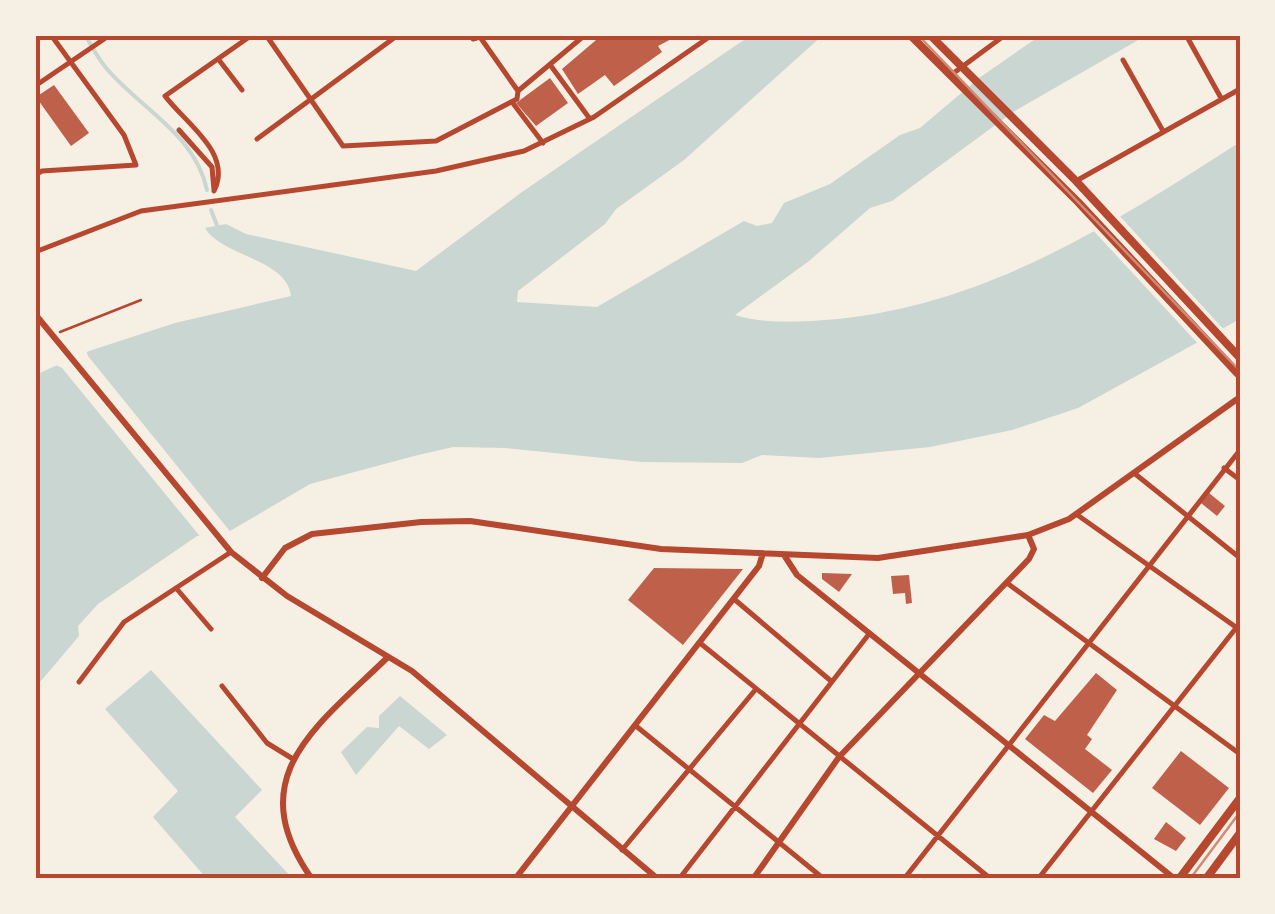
<svg xmlns="http://www.w3.org/2000/svg" width="1275" height="914" font-family="Poppins,sans-serif">
  <style>
    .water { fill: #c9d6d2 }
    .pier { fill: #f6efe4 }
    .lines { fill: none; stroke-linecap: round; stroke-linejoin: round }
    .stream { stroke: #c9d6d2; stroke-width: 4 }
    .building { fill: #bf614a }
    .path { stroke: #b5482f; stroke-width: 2.5 }
    .minor { stroke: #b5482f; stroke-width: 5 }
    .tertiary { stroke: #b5482f; stroke-width: 6 }
    .primary { stroke: #b5482f; stroke-width: 8 }
    .tram { stroke: #cf8b77; stroke-width: 2.5 }
    .neatline { fill: none; stroke: #b5482f; stroke-width: 4 }
  </style>
  <rect width="100%" height="100%" fill="#f6efe4"/>
  <path class="water" d="M751,35h72l-139,125 -68,49 -11,15 -87,67 -1,11 80,5 147,-86 13,5 15,-3 12,-20 46,-19 70,-49 20,-7 59,-50 62,-43h106l-134,77 -121,89 -22,7 -61,53 -74,54c27,9 62,7 90,5 157,-12 286,-95 415,-178v177l-162,89 -66,22 -82,17 -111,11 -57,-3 -20,8 -100,-1 -137,-14 -52,-1 -39,9 -104,28 -80,47 -33,5 -99,68 -20,22 1,10 -44,52v-313l54,-24 86,-28 116,-27c-4,-37 -70,-40 -86,-68l21,-4 20,10 170,37 106,-79z
    M151,670l111,120 -27,27 58,62h-86l-54,-62 25,-26 -73,-82z
    M400,696l47,39 -18,14 -30,-23 -43,49 -15,-23 26,-25 12,1v-12z"/>
  <path class="pier" d="M1117,213l109,119 -25,15 -110,-119z
    M85,347l3,9 145,179 -30,5 -141,-172 -10,-5z"/>
  <g class="lines">
    <path class="stream" d="M85,35c7,11 13,24 22,34 34,40 88,65 100,121
      M211,210l7,18"/>
  </g>
  <path class="building" d="M602,35h77l-21,11 4,6 -48,34 -9,-11 -27,19 -16,-25z
    M550,78l18,25 -32,23 -20,-23z
    M54,85l35,48 -18,13 -35,-49z
    M1209,493l16,13 -8,10 -16,-13z
    M654,568l89,1 -60,76 -55,-45z
    M822,573l30,1 -13,18 -17,-13z
    M909,575l3,28 -6,1 -1,-11 -12,1 -2,-18z
    M1096,673l21,17 -30,45 5,4 -7,10 27,21 -19,23 -68,-54 19,-24 11,6z
    M1181,751l48,37 -29,37 -48,-37z
    M1166,822l20,16 -10,13 -22,-12z"/>
  <g class="lines">
    <path class="path" d="M60,332l81,-32"/>
    <path class="minor" d="M266,35l77,111 93,-5 81,-42 1,-8 -38,-54 -7,2 -3,-4
      M1186,35l35,63
      M219,60l23,30
      M1123,60l40,71
      M551,66l39,53
      M951,75l54,-40
      M35,86l75,-51
      M518,91l67,-56
      M512,102l31,41
      M179,130l33,37 2,23
      M257,139l141,-104
      M35,175l7,-4 94,-6 -12,-30 -73,-100
      M1076,181l164,-92
      M214,191c19,-38 -28,-67 -49,-95l87,-61
      M35,252l106,-41 295,-40 88,-20 70,-34 118,-82
      M1224,468l16,12
      M1134,473l106,85
      M1076,514l164,116
      M1007,583l233,171
      M176,588l35,41
      M734,599l97,82
      M700,643l291,236
      M79,682l45,-60 107,-70
      M222,686l45,57 26,16
      M636,726l188,153
      M622,850l134,-161
      M679,879l190,-245
      M904,879l336,-429
      M1038,879l202,-256"/>
    <path class="tertiary" d="M35,314l196,238 56,44 125,75 246,208
      M784,555l13,20 378,304
      M262,578l23,-30 27,-14 109,-12 49,-1 191,28 217,9 150,-23 41,-16 171,-122
      M312,879c-72,-102 4,-152 76,-222
      M515,879l244,-313 4,-13
      M753,879l86,-122 190,-198 5,-10 -6,-14"/>
    <path class="primary" d="M910,35l168,167 162,174
      M930,35l146,146 164,177
      M1179,879l61,-81
      M1206,879l34,-46"/>
    <path class="tram" d="M918,35l322,336
      M1190,879l50,-67"/>
  </g>
  <rect width="1275" height="914" fill="none" stroke="#f6efe4" stroke-width="75"/>
  <rect x="38" y="38" width="1200" height="838" class="neatline"/>
</svg>
